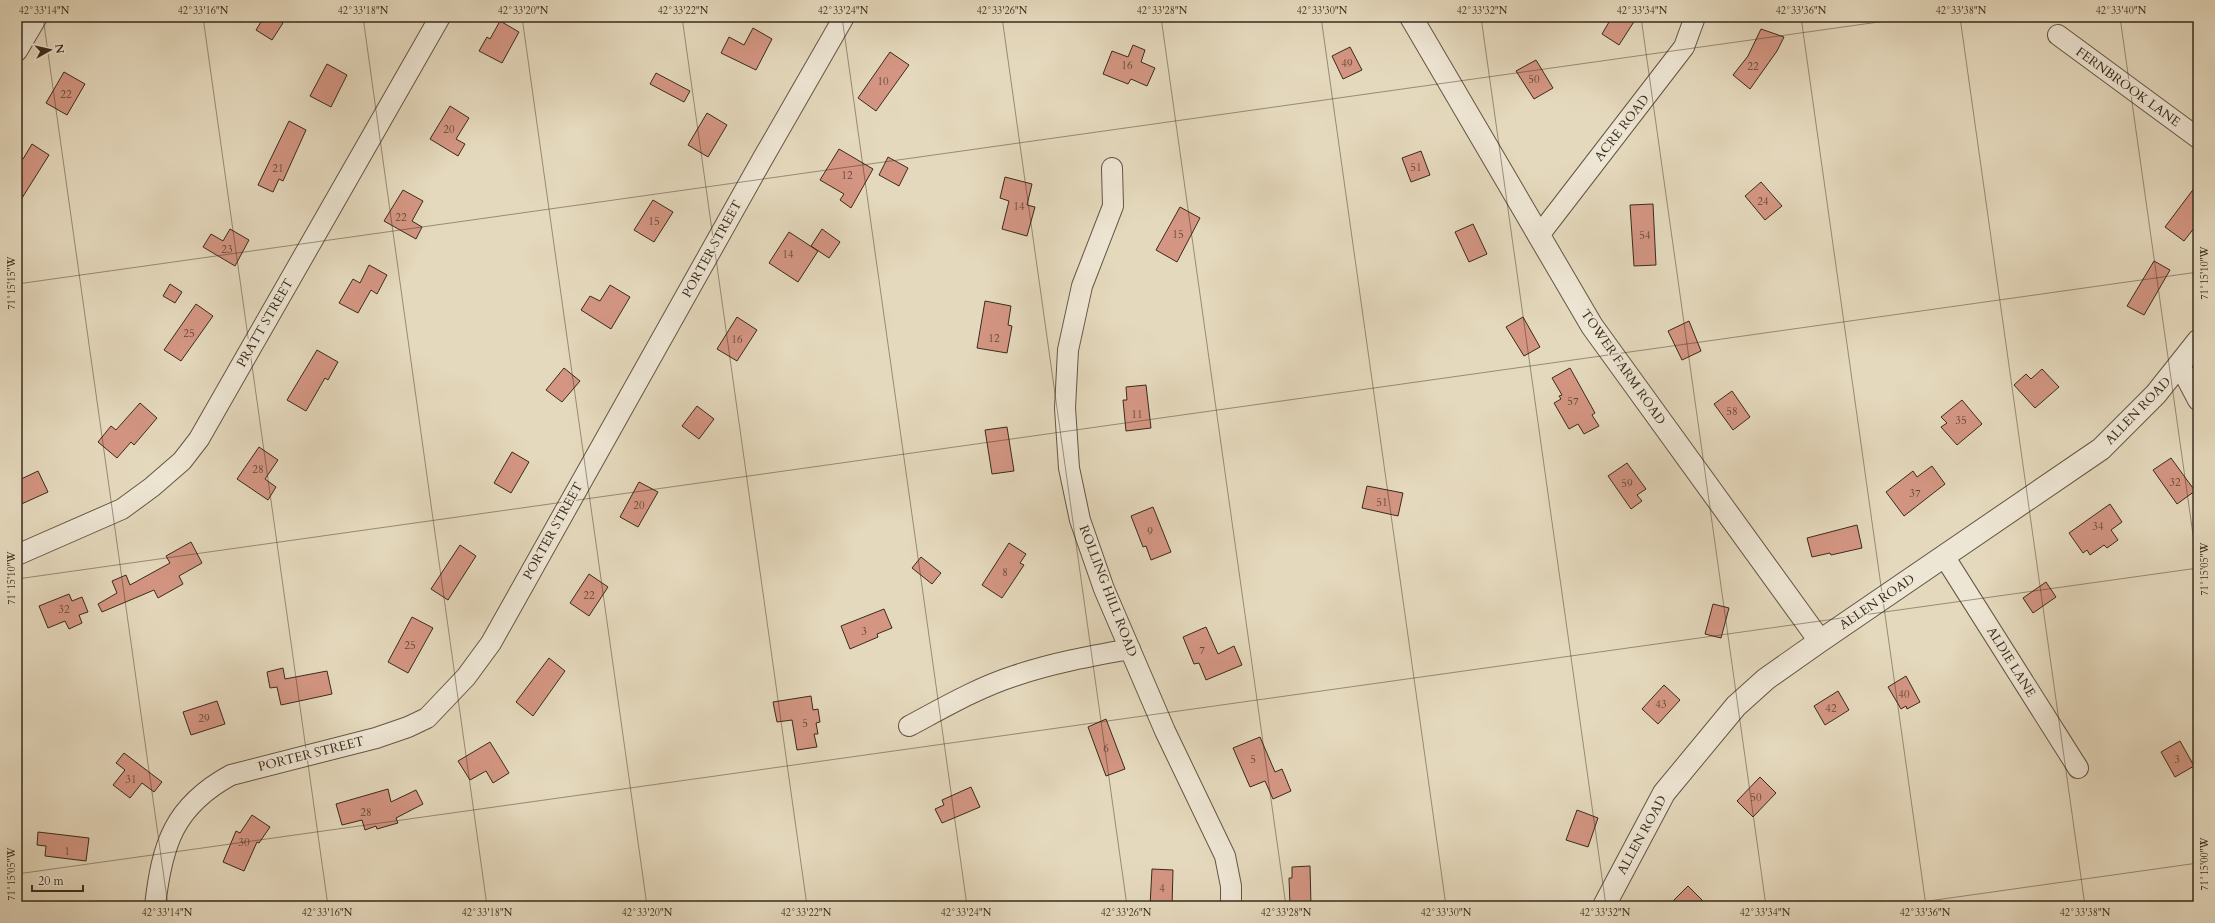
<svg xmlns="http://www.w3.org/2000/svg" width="2215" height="923" font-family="Cardo,serif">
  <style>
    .building { fill: #d49683; stroke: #392b1c }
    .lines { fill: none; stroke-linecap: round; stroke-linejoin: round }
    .minor-casing { stroke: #645644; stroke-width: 22 }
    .tertiary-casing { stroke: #645644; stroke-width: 24 }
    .minor { stroke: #eee6d4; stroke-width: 20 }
    .tertiary { stroke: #eee6d4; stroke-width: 22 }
    .ticks { fill: none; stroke: #392b1c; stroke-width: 1; stroke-opacity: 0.45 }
    .labels { text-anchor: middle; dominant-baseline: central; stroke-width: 3; stroke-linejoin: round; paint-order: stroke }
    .number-label { font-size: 11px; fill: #604636 }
    .street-label { font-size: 13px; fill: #392b1c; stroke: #eee6d4 }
    .neatline { fill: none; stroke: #392b1c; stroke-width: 1.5 }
    .ticks-label { font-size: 10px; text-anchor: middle; fill: #392b1c }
  </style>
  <rect width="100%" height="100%" fill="#e5d9bd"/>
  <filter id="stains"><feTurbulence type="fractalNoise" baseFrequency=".005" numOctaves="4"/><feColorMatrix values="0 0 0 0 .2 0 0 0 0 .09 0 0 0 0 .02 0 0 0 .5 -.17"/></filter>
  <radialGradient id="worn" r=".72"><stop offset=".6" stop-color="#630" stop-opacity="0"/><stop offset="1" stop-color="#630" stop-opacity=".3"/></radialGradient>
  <path class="building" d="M264,17h10l9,6 -11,17 -16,-10z
    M1612,17h25l-18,28 -17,-11z
    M500,21l19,11 -17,31 -23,-12 8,-14 3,2z
    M753,28l19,11 -16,31 -35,-17 8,-16 15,8z
    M1761,29l23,8 -7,14 -27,38 -17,-14 15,-19z
    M1133,45l12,5 -4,12 14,6 -8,18 -16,-7 -3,5 -25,-10 9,-23 16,6z
    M1350,47l12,23 -19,9 -11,-23z
    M890,52l19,13 -33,46 -18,-13z
    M1536,60l17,28 -19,11 -18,-28z
    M327,64l20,11 -16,32 -21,-11z
    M64,72l21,12 -18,31 -21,-12z
    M656,73l34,18 -6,11 -34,-18z
    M450,106l19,12 -13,21 9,5 -7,12 -28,-17z
    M707,113l20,12 -19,32 -20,-12z
    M289,121l17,9 -23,51 -4,-2 -6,13 -15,-7z
    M32,144l17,11 -32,51v-51l6,4z
    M839,149l34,20 -22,39 -11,-8 4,-6 -24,-14z
    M1421,151l9,24 -19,7 -9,-24z
    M888,157l20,11 -9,18 -20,-11z
    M1005,177l27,7 -5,21 8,2 -8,29 -25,-7 7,-28 -9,-3z
    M1761,182l21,24 -17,14 -20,-24z
    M2198,183v40l-14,18 -19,-14z
    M403,190l20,11 -11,20 10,6 -6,12 -32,-18z
    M653,200l20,12 -19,30 -20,-12z
    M1653,204l3,61 -22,1 -4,-61z
    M1180,207l20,11 -23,44 -21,-12z
    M1473,224l14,30 -18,8 -14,-30z
    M230,229l19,11 -14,26 -32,-19 8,-13 12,7z
    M822,229l18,13 -11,16 -18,-12z
    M789,232l29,19 -20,31 -29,-19z
    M2154,261l16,9 -26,45 -17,-9z
    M369,265l18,10 -10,19 -6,-4 -13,23 -19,-10 14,-24 7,4z
    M170,284l12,8 -7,11 -12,-7z
    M610,285l20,12 -19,32 -30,-19 9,-14 10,5z
    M985,301l26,5 -3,19 4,1 -5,27 -30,-5z
    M196,304l17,12 -32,45 -17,-11z
    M737,317l20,13 -20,31 -20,-12z
    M1523,317l17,30 -16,9 -18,-29z
    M1689,321l12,30 -19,9 -14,-29z
    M317,350l21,12 -10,18 -3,-2 -19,33 -19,-11z
    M564,368l16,13 -18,21 -16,-12z
    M1570,368l25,45 -3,2 7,11 -15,8 -6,-10 -9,5 -15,-26 7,-4 -2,-3 3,-1 -10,-17z
    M2042,369l17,18 -24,21 -21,-23 12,-11 5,5z
    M1146,385l5,43 -25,3 -3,-31h4l-1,-13z
    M1732,391l18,26 -17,13 -19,-26z
    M1962,400l20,24 -25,21 -16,-18 6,-4 -6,-6z
    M140,403l17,15 -23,27 -3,-3 -14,16 -19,-16 13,-16 5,4z
    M697,406l17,13 -15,20 -17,-13z
    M1007,427l7,44 -22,3 -7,-44z
    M259,447l19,13 -13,19 11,8 -8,13 -31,-21z
    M512,452l17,10 -18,31 -17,-10z
    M2171,458l24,33 -18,13 -24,-34z
    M1627,463l19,26 -9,6 5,6 -11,8 -23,-33z
    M1932,466l13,18 -41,32 -18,-24 27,-21 4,6z
    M38,471l10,21 -31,14v-25z
    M639,482l19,10 -20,35 -18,-10z
    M1367,486l36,7 -5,23 -36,-8z
    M2110,504l12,18 -11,8 7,10 -11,8 -3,-3 -14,10 -3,-5 -4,3 -14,-20z
    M1153,507l18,45 -20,8 -5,-14 -3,1 -12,-31z
    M1857,525l5,23 -31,7 -1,-2 -18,4 -5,-19z
    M191,542l11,21 -23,13 4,8 -25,14 -4,-8 -52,22 -4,-8 19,-11 -5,-12 14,-6 4,10 40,-22 -4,-7z
    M1009,543l17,11 -6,9 4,2 -22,33 -20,-13z
    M460,545l16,11 -28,44 -17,-11z
    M921,557l20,16 -9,11 -20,-16z
    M589,574l19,13 -19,29 -19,-13z
    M2046,582l10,15 -23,16 -10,-15z
    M69,594l3,7 10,-4 6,15 -9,3 3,8 -13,6 -4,-8 -17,7 -9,-22z
    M1713,604l16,4 -8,30 -16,-4z
    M884,609l8,19 -15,6 1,3 -28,12 -9,-23z
    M412,617l21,11 -25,45 -20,-11z
    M1206,627l12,27 16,-8 8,19 -36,15 -7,-17 -5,1 -11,-27z
    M549,658l16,13 -32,45 -17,-14z
    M283,668l2,11 42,-8 5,23 -51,11 -4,-18 -7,1 -3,-16z
    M1906,676l14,26 -13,7 -1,-3 -5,3 -13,-22z
    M1664,685l16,15 -22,24 -16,-15z
    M1838,691l11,19 -24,15 -11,-19z
    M811,696l2,14 5,-1 2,13 -4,1 2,11h-4l3,13 -20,3 -5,-30 -15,2 -4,-20z
    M217,701l8,23 -34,11 -8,-23z
    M1106,719l19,50 -19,7 -18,-49z
    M1260,737l15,35 7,-3 9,22 -18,8 -8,-18 -15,6 -17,-39z
    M2180,741l14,25 -19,11 -14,-25z
    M490,742l19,31 -16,10 -7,-12 -16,9 -12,-19z
    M124,753l38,29 -8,10 -12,-9 -12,15 -17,-13 12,-15 -9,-7z
    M1760,777l16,16 -23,24 -16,-16z
    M971,787l9,20 -38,16 -7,-14 9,-4 -2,-5z
    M388,789l3,13 25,-12 7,14 -27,14 2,5 -21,6 -1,-3 -11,4 -3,-10 -20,5 -6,-21z
    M1577,810l21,8 -10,29 -22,-7z
    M252,815l18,12 -11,16 -2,-1 -13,29 -21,-9 13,-31 4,2z
    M38,832l51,6 -3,23 -41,-5 1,-10 -9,-1z
    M1310,866l1,40h-21l-1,-28h3v-11z
    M1152,869l21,1 -1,36h-22z
    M1688,886l20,20h-40z"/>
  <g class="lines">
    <defs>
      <path id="minor" d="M2058,35l140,103
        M17,51l20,-34
        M1112,168l1,38 -31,80 -14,64 -3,58 4,60 11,52 24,69 61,142 60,125 6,30v20
        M1540,234l144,-187 11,-30
        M2180,366l18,34
        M17,555l105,-46 30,-22 30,-26 17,-22 241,-422
        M1944,556l134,212
        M909,726c34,-18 68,-38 105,-50 38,-13 77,-20 116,-27
        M155,906c7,-62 19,-100 76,-131l145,-37 32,-11 19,-9 39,-41 25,-34 272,-485 81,-141"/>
      <path id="tertiary" d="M1411,17l181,309 228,315
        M1604,906l60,-113 72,-87 30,-27 54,-38 281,-192 55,-55 42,-53"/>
    </defs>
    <use href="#minor" class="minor-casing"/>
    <use href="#tertiary" class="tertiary-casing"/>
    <use href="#minor" class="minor"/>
    <use href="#tertiary" class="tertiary"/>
  </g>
  <path class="ticks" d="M43,17l125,889M203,17l125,889M363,17l124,889M522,17l125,889M682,17l125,889M842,17l125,889M1002,17l125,889M1161,17l125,889M1321,17l125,889M1481,17l125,889M1641,17l125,889M1801,17l125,889M1960,17l125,889M2120,17l78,553M17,284l1897,-267M17,579l2181,-307M17,874l2181,-306M1893,906l305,-43"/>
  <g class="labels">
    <g class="number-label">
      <text x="1347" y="63">49</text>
      <text x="1127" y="65">16</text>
      <text x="1753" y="66">22</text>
      <text x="1534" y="79">50</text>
      <text x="883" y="81">10</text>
      <text x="66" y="94">22</text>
      <text x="449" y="129">20</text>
      <text x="1416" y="167">51</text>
      <text x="278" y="168">21</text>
      <text x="847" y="175">12</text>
      <text x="1763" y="201">24</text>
      <text x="1019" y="206">14</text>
      <text x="401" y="217">22</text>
      <text x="654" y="221">15</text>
      <text x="1178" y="234">15</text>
      <text x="1645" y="235">54</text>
      <text x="227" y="249">23</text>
      <text x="788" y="254">14</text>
      <text x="189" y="333">25</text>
      <text x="994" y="338">12</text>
      <text x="737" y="339">16</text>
      <text x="1573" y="401">57</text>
      <text x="1732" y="411">58</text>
      <text x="1137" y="414">11</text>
      <text x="1961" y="420">35</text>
      <text x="258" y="469">28</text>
      <text x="2175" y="482">32</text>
      <text x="1627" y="483">59</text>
      <text x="1915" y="493">37</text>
      <text x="1382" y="502">51</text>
      <text x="639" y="505">20</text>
      <text x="2098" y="526">34</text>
      <text x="1150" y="531">9</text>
      <text x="1005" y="572">8</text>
      <text x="589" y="595">22</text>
      <text x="64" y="609">32</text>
      <text x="864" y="631">3</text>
      <text x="410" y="645">25</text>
      <text x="1202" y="650">7</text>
      <text x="1904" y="694">40</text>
      <text x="1661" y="704">43</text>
      <text x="1831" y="708">42</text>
      <text x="204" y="718">29</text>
      <text x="805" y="723">5</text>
      <text x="1106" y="748">6</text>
      <text x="1253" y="759">5</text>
      <text x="2177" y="759">3</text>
      <text x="131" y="779">31</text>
      <text x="1756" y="797">50</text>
      <text x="366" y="812">28</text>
      <text x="244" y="842">30</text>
      <text x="67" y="851">1</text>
      <text x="1162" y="888">4</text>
    </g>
    <g class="street-label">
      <text transform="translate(2128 87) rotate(36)">FERNBROOK LANE</text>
      <text transform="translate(1622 128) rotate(-52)">ACRE ROAD</text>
      <text transform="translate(712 249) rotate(-61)">PORTER STREET</text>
      <text transform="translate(265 323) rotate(-60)">PRATT STREET</text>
      <text transform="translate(1623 367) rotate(55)">TOWER FARM ROAD</text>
      <text transform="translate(2138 411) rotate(-46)">ALLEN ROAD</text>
      <text transform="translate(553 531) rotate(-61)">PORTER STREET</text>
      <text transform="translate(1108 591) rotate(69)">ROLLING HILL ROAD</text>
      <text transform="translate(1877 602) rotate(-34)">ALLEN ROAD</text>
      <text transform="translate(2011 662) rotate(58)">ALDIE LANE</text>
      <text transform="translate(311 754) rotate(-14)">PORTER STREET</text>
      <text transform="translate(1642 835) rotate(-61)">ALLEN ROAD</text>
    </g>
  </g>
  <rect width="2215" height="923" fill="none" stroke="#e5d9bd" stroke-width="44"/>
  <g transform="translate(50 50) rotate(82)" stroke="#eee6d4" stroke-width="3" paint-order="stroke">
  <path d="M0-3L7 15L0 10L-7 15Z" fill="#392b1c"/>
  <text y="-6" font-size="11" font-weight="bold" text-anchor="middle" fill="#392b1c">N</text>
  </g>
  <path d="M32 885v6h51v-6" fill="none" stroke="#392b1c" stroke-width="2"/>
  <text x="38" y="885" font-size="12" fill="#392b1c" stroke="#eee6d4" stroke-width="3" paint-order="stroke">20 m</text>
  <rect x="22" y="22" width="2171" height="879" class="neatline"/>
  <g class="ticks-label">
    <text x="44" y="14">42°33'14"N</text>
    <text x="203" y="14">42°33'16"N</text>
    <text x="363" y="14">42°33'18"N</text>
    <text x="523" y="14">42°33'20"N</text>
    <text x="683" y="14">42°33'22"N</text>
    <text x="843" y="14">42°33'24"N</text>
    <text x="1002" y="14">42°33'26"N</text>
    <text x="1162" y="14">42°33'28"N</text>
    <text x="1322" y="14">42°33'30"N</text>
    <text x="1482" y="14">42°33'32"N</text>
    <text x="1642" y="14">42°33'34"N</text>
    <text x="1801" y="14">42°33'36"N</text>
    <text x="1961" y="14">42°33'38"N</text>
    <text x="2121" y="14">42°33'40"N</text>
    <text transform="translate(2204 273) rotate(-90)" y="4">71°15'10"W</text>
    <text transform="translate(11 283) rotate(-90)" y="4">71°15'15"W</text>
    <text transform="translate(2204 569) rotate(-90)" y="4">71°15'05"W</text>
    <text transform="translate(11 578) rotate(-90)" y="4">71°15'10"W</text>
    <text transform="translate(2204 864) rotate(-90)" y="4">71°15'00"W</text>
    <text transform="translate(11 874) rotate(-90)" y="4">71°15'05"W</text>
    <text x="167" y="916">42°33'14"N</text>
    <text x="327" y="916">42°33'16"N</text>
    <text x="487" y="916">42°33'18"N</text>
    <text x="647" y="916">42°33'20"N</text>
    <text x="806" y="916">42°33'22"N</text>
    <text x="966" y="916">42°33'24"N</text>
    <text x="1126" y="916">42°33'26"N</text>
    <text x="1286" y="916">42°33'28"N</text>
    <text x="1446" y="916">42°33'30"N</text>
    <text x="1605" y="916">42°33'32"N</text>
    <text x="1765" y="916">42°33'34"N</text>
    <text x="1925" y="916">42°33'36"N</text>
    <text x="2085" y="916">42°33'38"N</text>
  </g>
  <rect width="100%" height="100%" filter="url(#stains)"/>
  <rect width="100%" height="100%" fill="url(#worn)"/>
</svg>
